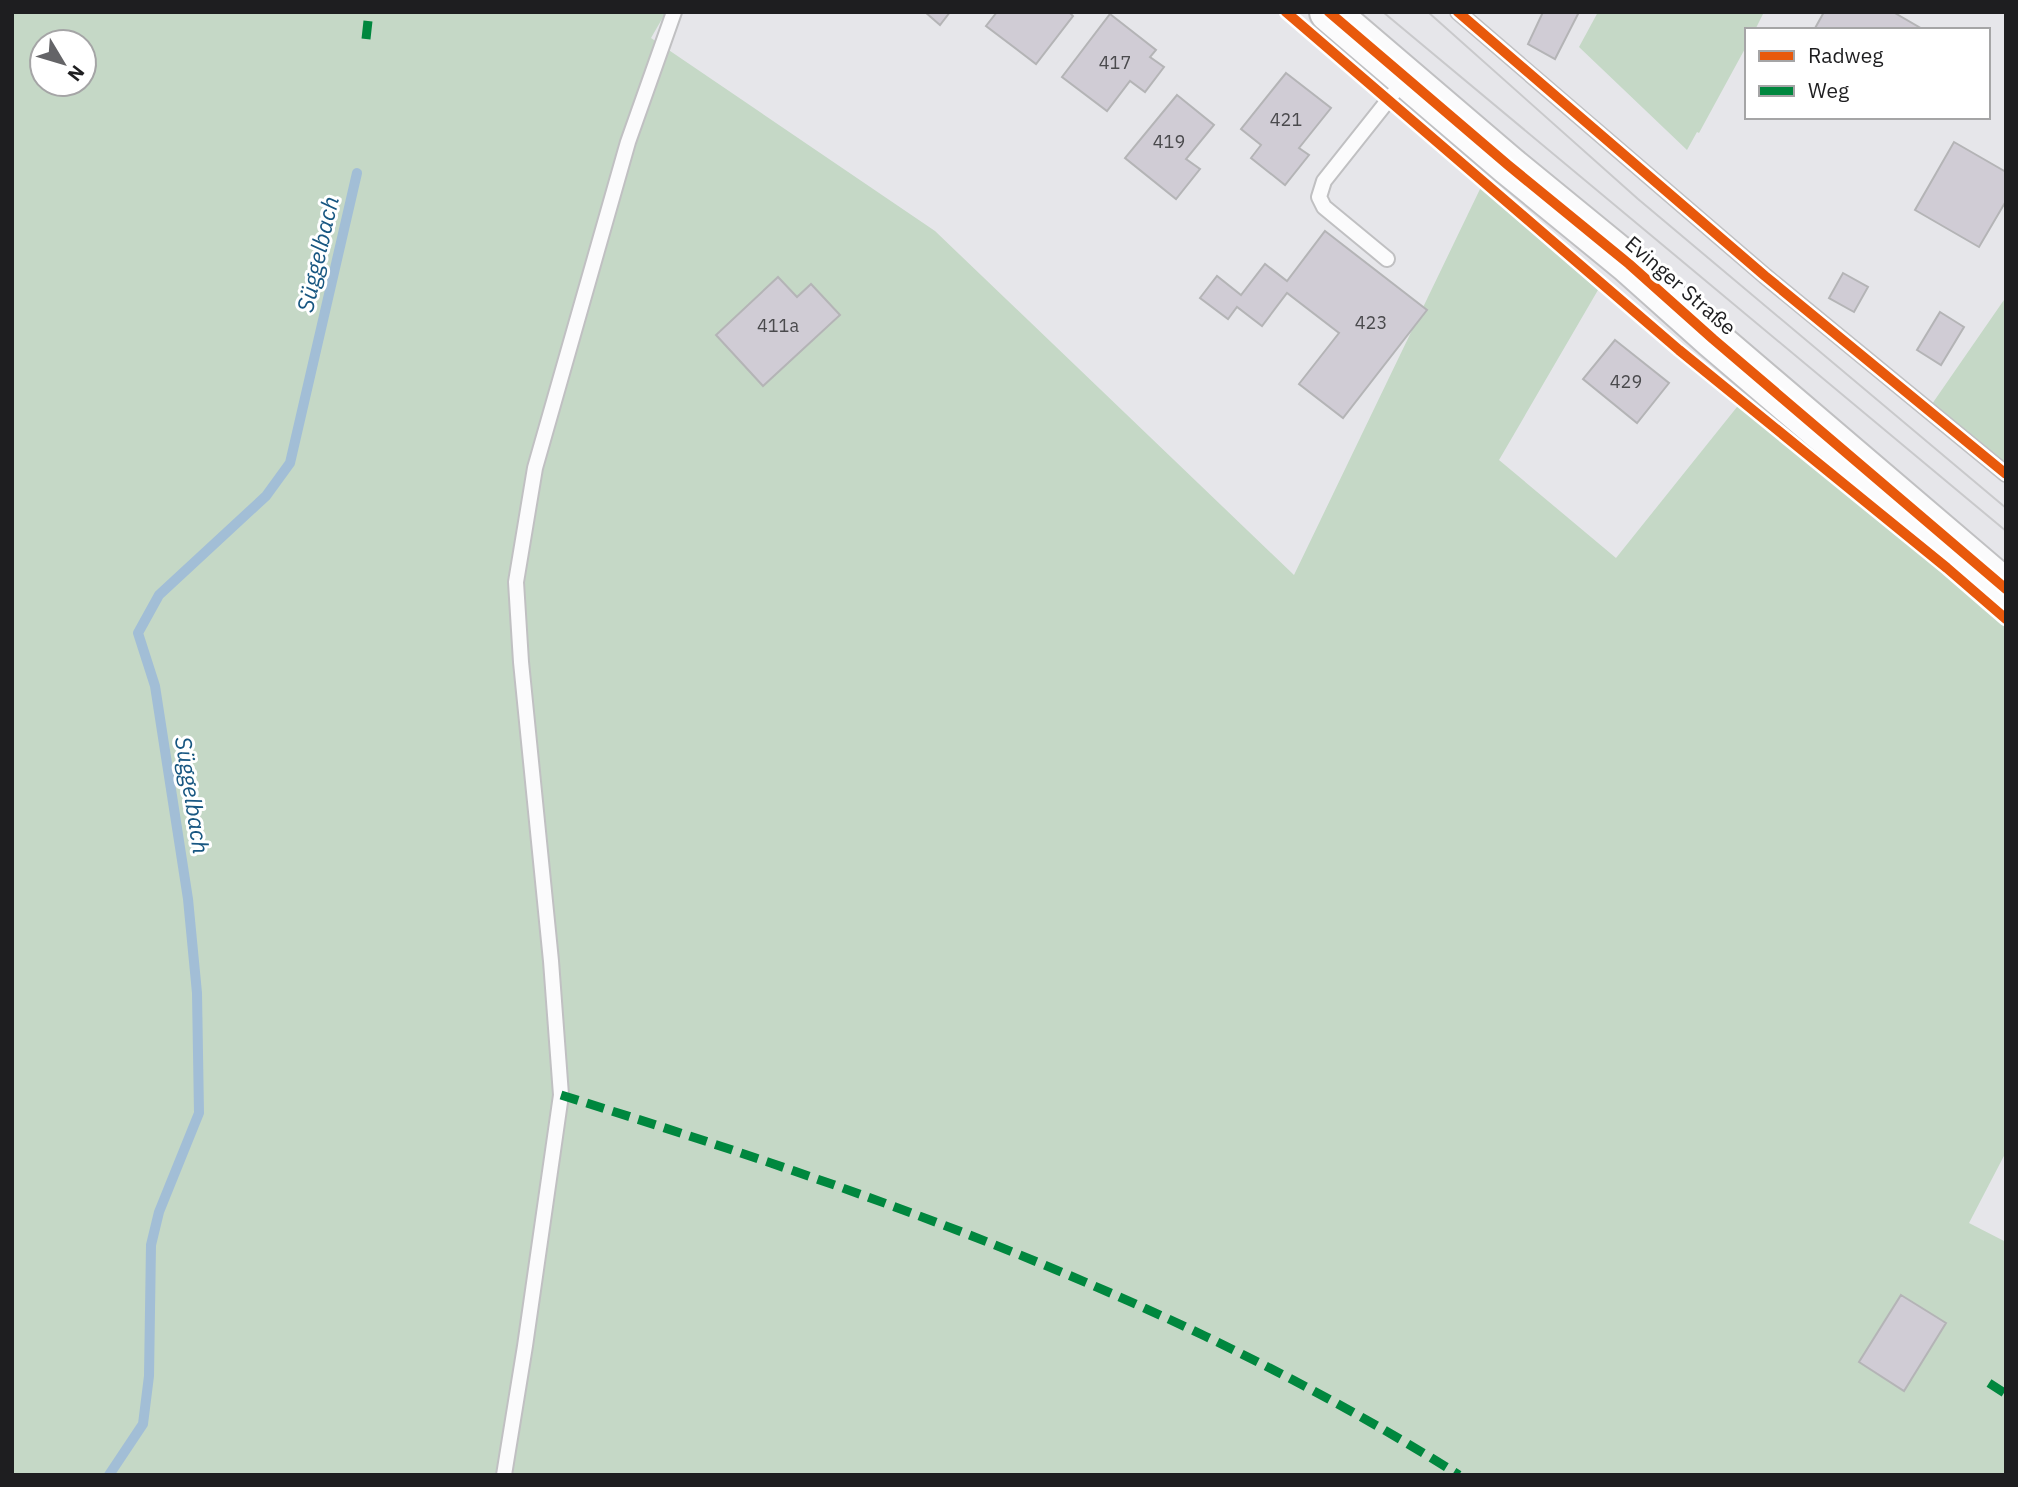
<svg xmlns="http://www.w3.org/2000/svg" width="2018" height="1487" font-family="'IBM Plex Sans',sans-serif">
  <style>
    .green { fill: #c5d8c6; fill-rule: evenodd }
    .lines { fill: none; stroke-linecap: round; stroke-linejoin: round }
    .stream { stroke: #a2bed6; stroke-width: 10 }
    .building { fill: #d0ccd5; stroke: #b4b4b6; stroke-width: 2 }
    .lane-casing { stroke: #c0c0c2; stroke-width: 18 }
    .primary-casing { stroke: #c0c0c2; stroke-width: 42 }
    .lane { stroke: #fbfbfc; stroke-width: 14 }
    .primary { stroke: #fbfbfc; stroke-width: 38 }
    .tram { stroke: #c9c9cb; stroke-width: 2 }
    .quiet { stroke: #00873e; stroke-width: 9; stroke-dasharray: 18 9; stroke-linecap: butt }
    .cycleway-casing { stroke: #fff; stroke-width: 15 }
    .cycleway { stroke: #e8590c; stroke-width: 10 }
    .labels { text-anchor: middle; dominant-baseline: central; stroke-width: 6; stroke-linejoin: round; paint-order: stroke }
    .number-label { font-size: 18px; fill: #4a4a4d }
    .street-label { font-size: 21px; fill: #1e1e20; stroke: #fff }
    .water-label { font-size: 23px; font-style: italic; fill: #175681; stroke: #fff }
  </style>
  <rect width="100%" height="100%" fill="#e6e6ea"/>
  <path class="green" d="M12,12h654l-15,26 284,193 359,344 187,-388 117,103 -99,170 117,98 129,-161 124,98 137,97v560l-37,71 37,19v233h-1994zM42,42h42v42h-42z
    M1598,12h166l-9,18h-8v15l-48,88 -2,-1 -10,18 -108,-103z
    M2006,297v168l-74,-61z"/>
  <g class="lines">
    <path class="stream" d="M109,1475l34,-51 6,-48 2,-131 8,-33 40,-99 -2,-120 -9,-94 -33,-213 -17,-53 21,-38 107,-99 24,-33 67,-290"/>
  </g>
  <path class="building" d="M925,12h25l-10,13z
    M997,12h72l4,4 -37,48 -50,-38z
    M1543,12h36l-24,47 -27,-15z
    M1824,12h69l31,18h-110z
    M1110,14l46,36 -6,7 14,10 -19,25 -15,-11 -23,30 -45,-34z
    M1286,73l45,35 -32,40 10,7 -24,30 -34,-27 10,-13 -20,-16z
    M1177,95l37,30 -28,34 14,10 -24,30 -51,-41z
    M1954,142l52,30v29l-27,46 -64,-37z
    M1325,231l102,79 -84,108 -44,-34 40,-51 -52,-40 -25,33 -25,-19 -9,12 -28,-21 17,-22 24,19 24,-31 22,17z
    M1843,273l25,14 -14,25 -25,-14z
    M778,277l19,20 14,-13 29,31 -77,71 -47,-51z
    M1940,312l24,15 -23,38 -24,-15z
    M1615,340l54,43 -32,40 -54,-44z
    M1901,1295l45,28 -42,68 -45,-29z"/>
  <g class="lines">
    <defs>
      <path id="lane" d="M1458,12l307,264 241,198
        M1387,259l-63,-52 -5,-10 5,-16 81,-102
        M504,1475l21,-129 36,-251 -10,-134 -30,-299 -5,-80 19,-114 93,-326 46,-130"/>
      <path id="primary" d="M1329,12l179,153 121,99 84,75 293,250"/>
    </defs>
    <use href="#lane" class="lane-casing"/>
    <use href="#primary" class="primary-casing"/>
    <use href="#lane" class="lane"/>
    <use href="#primary" class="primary"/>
    <path class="tram" d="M1383,12l623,519
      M1428,12l210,187 368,309"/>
    <path class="quiet" d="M366,39l3,-27
      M561,1095c311,97 621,206 898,380
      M1989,1383l17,11"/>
    <defs>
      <path id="cycleway" d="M1286,12l393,338 268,218 59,51
        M1329,12l179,153 121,99 84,75 293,250
        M1458,12l307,264 241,198"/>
    </defs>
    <use href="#cycleway" class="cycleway-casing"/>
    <use href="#cycleway" class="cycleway"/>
  </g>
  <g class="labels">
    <g class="number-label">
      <text x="1115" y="62">417</text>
      <text x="1286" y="119">421</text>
      <text x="1169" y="141">419</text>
      <text x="1371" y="322">423</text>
      <text x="778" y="325">411a</text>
      <text x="1626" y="381">429</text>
    </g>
    <g class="street-label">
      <text transform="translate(1681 285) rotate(41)">Evinger Straße</text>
    </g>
    <g class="water-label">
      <text transform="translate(317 254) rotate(-77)">Süggelbach</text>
      <text transform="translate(193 795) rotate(81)">Süggelbach</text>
    </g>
  </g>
  <rect width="2018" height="1487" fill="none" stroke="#1e1e20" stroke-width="28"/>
  <rect x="1745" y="28" width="245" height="91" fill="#ffffff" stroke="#a5a5a6" stroke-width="2"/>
  <rect x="1759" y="51" width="35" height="10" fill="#e8590c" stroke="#a5a5a6" stroke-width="2"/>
  <text x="1808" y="63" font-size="21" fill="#1e1e20">Radweg</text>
  <rect x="1759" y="86" width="35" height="10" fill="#00873e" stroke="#a5a5a6" stroke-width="2"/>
  <text x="1808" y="98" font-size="21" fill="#1e1e20">Weg</text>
  <g transform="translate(63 63) rotate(128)"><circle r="33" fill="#ffffff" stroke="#a5a5a6" stroke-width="2"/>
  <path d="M0-5L12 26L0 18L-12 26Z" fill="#646467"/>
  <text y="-10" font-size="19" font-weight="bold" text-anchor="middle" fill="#1e1e20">N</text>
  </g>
</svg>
